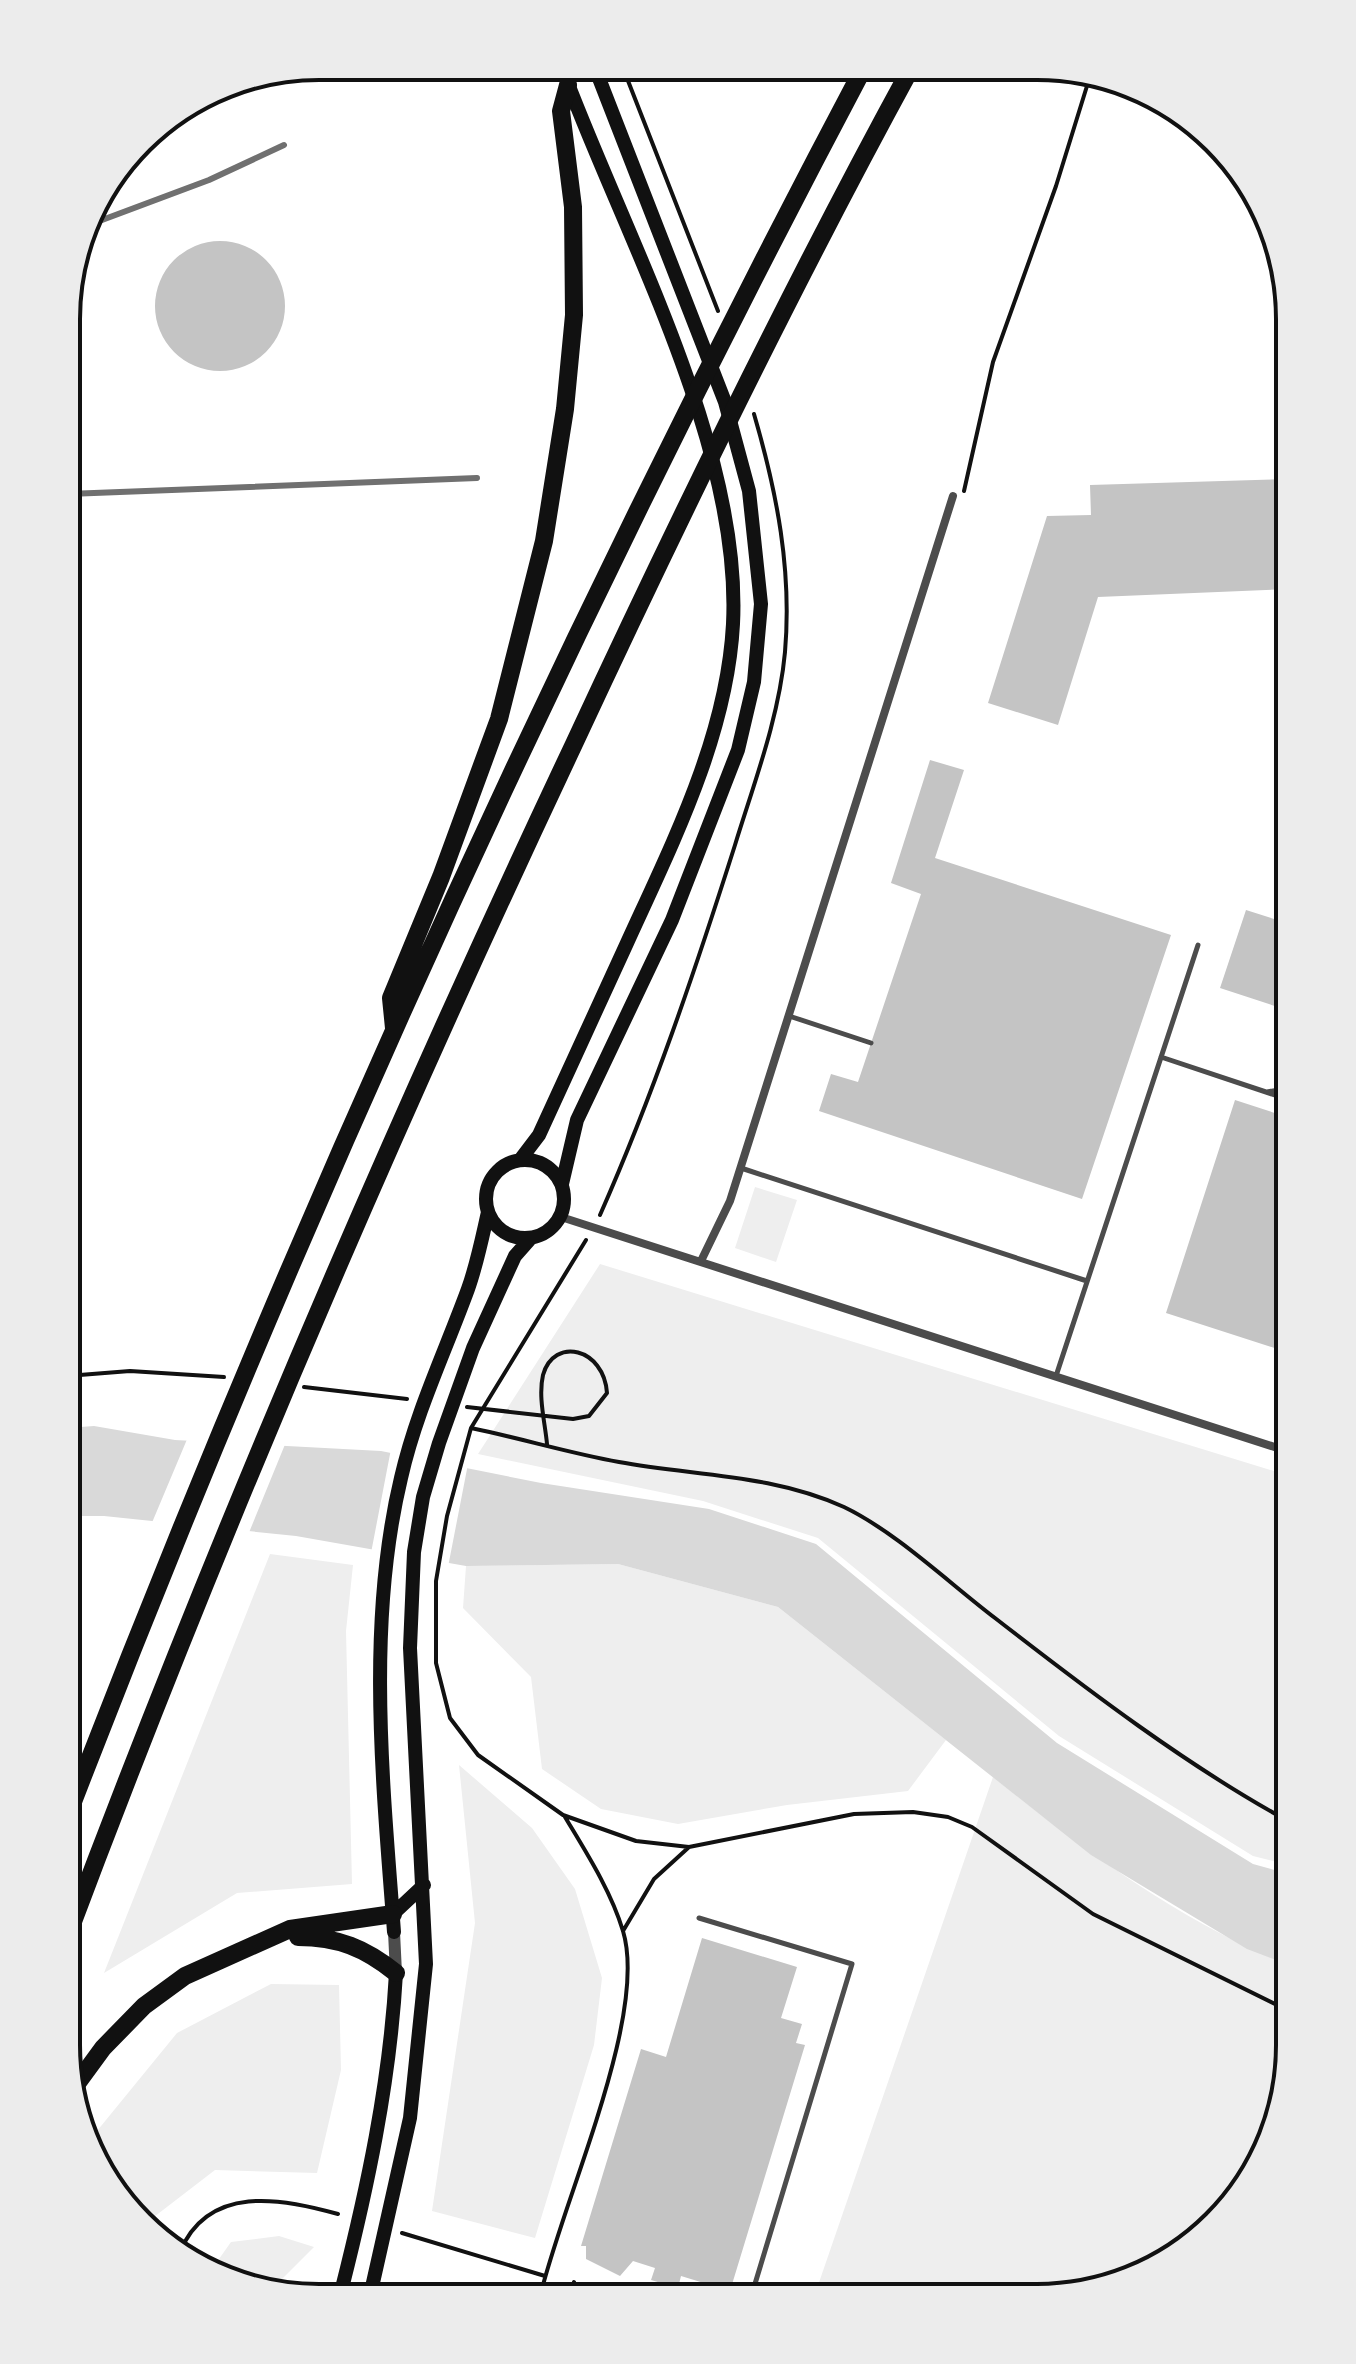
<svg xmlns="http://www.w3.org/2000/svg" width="1356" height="2364" font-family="'Sofia Sans Condensed',sans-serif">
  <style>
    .green { fill: #eee }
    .water { fill: #d9d9d9 }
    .pier { fill: #fff }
    .building { fill: #c4c4c4 }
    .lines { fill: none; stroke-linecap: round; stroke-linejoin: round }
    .path { stroke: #111; stroke-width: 4 }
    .service { stroke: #4c4c4c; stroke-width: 5 }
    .minor { stroke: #4c4c4c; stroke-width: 8 }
    .tertiary { stroke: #4c4c4c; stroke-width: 12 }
    .secondary { stroke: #111; stroke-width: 14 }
    .motorway { stroke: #111; stroke-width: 18 }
    .rail { stroke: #707070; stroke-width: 6 }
    .rim { fill: none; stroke: #111; stroke-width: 4 }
  </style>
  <rect width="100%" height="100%" fill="#fff"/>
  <path class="green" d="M755,1187l42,13 -21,62 -41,-14z
    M600,1264l690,212 -1,389 -36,-9 -194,-120 -241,-198 -115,-37 -225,-47z
    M270,1554l83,11 -7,66 6,253 -115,9 -133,80z
    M618,1564l160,43 168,133 -38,51 -121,14 -109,19 -77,-15 -59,-40 -11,-92 -68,-69 3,-42z
    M459,1765l73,63 43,61 27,89 -8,67 -59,193 -103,-27 43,-288z
    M993,1777c91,73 187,145 296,188v97l-18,79 -34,58 -59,56 -59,29 -82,14 -223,-1z
    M271,1984l68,1 2,85 -24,103 -102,-3 -65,50 -3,7 -29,-28 -30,-57 89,-109z
    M279,2236l35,11 -43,43 -57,-24 17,-24z"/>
  <path class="water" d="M94,1426l81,14 206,11 160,32 168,26 107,35 241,199 196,121 36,10v91l-42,-16 -156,-94 -313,-248 -160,-43 -152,2 -170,-30 -192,-20h-37v-88z"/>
  <path class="pier" d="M188,1437l98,5 -38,93 -97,-10z
    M391,1449l77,15 -20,103 -77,-14z"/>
  <path class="building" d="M155 306a65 65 0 1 1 130 0a65 65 0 1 1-130 0Z
    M1290,479v110l-192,8 -40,128 -70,-22 59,-187 44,-1 -1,-30z
    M930,760l34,10 -29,88 236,77 -89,264 -263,-88 12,-37 27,8 63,-188 -30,-11z
    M1246,910l44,14v87l-70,-23z
    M1235,1100l55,18v235l-124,-40z
    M702,1938l95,29 -16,51 21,6 -6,19 9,2 -75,246 -49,-15 -3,12 -27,-8 4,-12 -22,-7 -13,15 -34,-17v-13h-5l60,-197 25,8z"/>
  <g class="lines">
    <path class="path" d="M623,68l95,243
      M964,491l29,-129 63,-176 35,-113
      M600,1215c53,-120 95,-244 135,-370 19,-62 44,-127 50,-193 7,-82 -8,-159 -31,-238
      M586,1240l-115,188 -24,88 -11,65v82l14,55 28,37 85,60 73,26 53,6 165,-33 59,-2 35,5 24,10 121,87 196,97
      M67,1376l63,-5 94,6
      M304,1387l103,12
      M467,1407l106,12 16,-3 18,-23c-3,-45 -53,-57 -64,-18 -5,22 2,47 4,69
      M471,1428c49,10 98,25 148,34 76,14 152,12 225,45 52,25 105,76 151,111 90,70 195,150 295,204
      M623,1931l31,-52 34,-31
      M402,2233l143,43
      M180,2252c28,-68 102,-54 158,-38
      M540,2297c21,-93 109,-280 83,-366 -12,-40 -37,-79 -58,-114
      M568,2297l6,-15"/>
    <path class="service" d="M789,1016l82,27
      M1161,1057l129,43
      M1267,1092l23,-4
      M741,1168l346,113
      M1056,1376l142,-431
      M699,1918l153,46 -101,333"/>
    <path class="minor" d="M561,1217l729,235
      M701,1261l29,-60 223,-705"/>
    <path class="tertiary" d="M394,1932l2,41"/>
    <path class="secondary" d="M486 1199a39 39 0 1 1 78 0a39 39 0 1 1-78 0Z
      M520,1160l19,-25c30,-64 58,-128 88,-192 46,-101 100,-207 106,-319 9,-179 -110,-391 -171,-556
      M562,1184l15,-64 95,-200 66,-170 16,-68 7,-78 -12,-113 -24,-89 -130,-334
      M393,1914l31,-29
      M394,1932c-11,-148 -28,-308 7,-454 15,-66 44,-126 67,-189 9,-25 14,-51 20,-77
      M340,2296c27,-106 50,-213 56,-323
      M370,2296l40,-178 16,-154 -16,-316 4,-96 9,-55 16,-54 34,-95 42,-92 15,-17"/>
    <path class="motorway" d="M394,1028l-3,-30 50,-121 58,-158 45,-178 21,-132 9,-94 -1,-108 -12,-96 7,-26
      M66,1820c230,-599 497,-1184 797,-1751
      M298,1937c40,0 67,11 98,36
      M66,1940c152,-405 323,-804 508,-1196 106,-228 216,-454 336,-674
      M73,2089l30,-41 41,-42 41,-30 105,-47 103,-15"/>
    <path class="rail" d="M86,226l123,-46 75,-35
      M68,494l409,-16"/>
  </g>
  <path d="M0 0H1356V2364H0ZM319 80H1037A239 239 0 0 1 1276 319V2045A239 239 0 0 1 1037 2284H319A239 239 0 0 1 80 2045V319A239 239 0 0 1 319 80Z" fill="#ececec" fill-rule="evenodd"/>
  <path class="rim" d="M319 80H1037A239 239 0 0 1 1276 319V2045A239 239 0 0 1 1037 2284H319A239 239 0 0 1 80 2045V319A239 239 0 0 1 319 80Z"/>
</svg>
